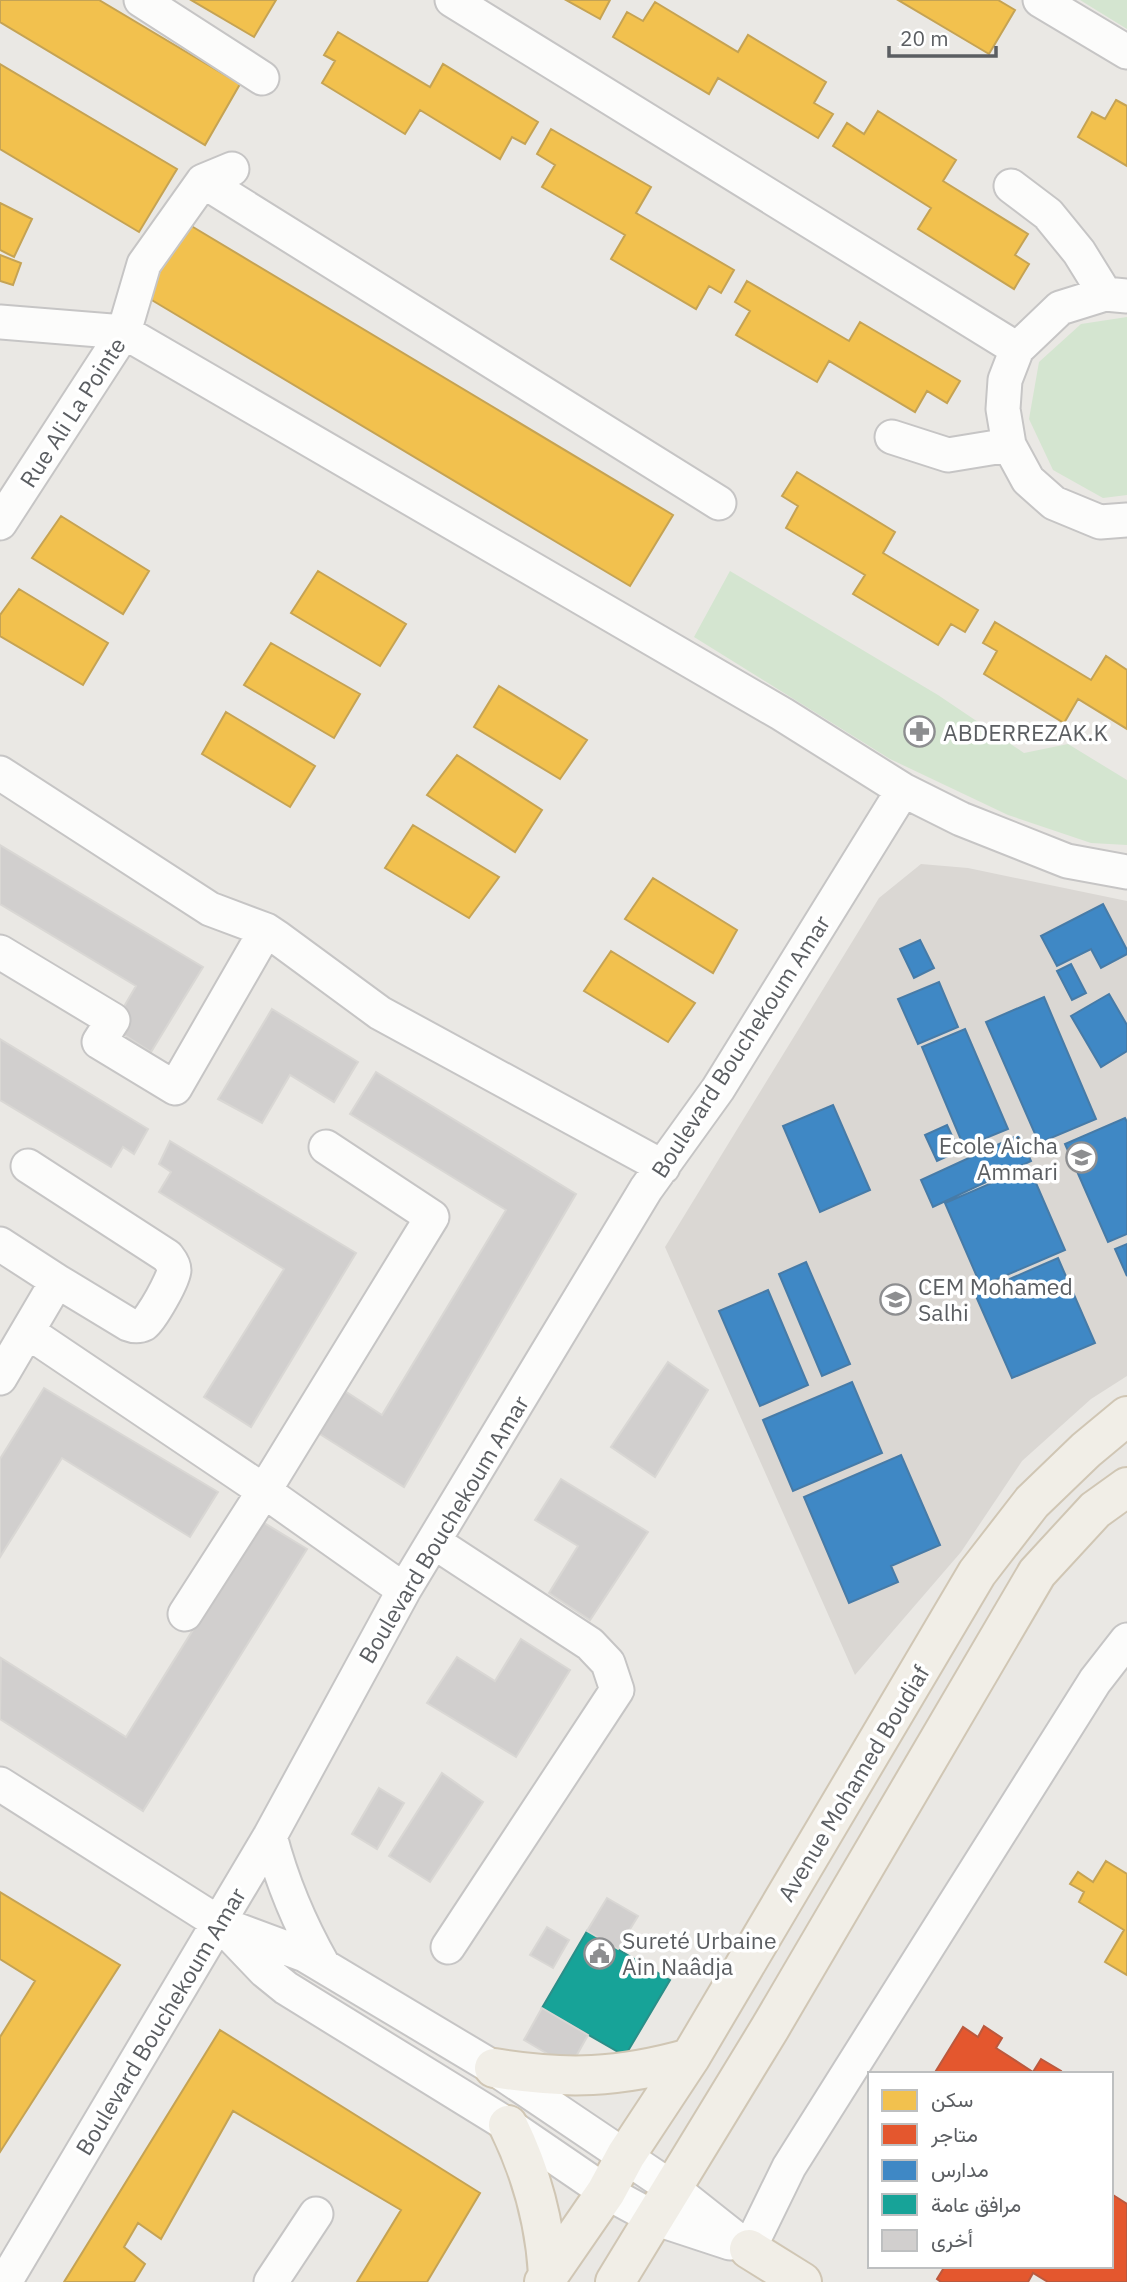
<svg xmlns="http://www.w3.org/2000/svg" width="1127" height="2282" font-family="'IBM Plex Sans',Vazirmatn,sans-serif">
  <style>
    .education { fill: #dad7d3 }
    .green { fill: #d4e5d0 }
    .homes { fill: #f2c14e; stroke: #c5a354; stroke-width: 2 }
    .shops { fill: #e4572e; stroke: #bb593e; stroke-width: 2 }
    .schools { fill: #3f88c5; stroke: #477ba7; stroke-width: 2 }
    .public { fill: #17a398; stroke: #2b8e88; stroke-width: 2 }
    .building { fill: #d1cfce; stroke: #d9d7d4; stroke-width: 2 }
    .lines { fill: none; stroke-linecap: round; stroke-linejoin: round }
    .minor-casing { stroke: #c6c5c5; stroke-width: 37 }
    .major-casing { stroke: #d0c6b4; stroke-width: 42 }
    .minor { stroke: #fcfcfb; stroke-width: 33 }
    .major { stroke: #f1eee7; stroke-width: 38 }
    .labels { text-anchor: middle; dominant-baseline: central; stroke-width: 7; stroke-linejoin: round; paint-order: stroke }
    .street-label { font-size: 23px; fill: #5b5e62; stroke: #fff }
    .poi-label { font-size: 23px; fill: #5b5e62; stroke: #fff; text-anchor: start }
  </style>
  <rect width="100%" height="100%" fill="#eae8e4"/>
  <path class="education" d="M921,864l47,4 159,33v475l-36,23 -69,62 -61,91 -106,123 -190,-428 214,-349z"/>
  <path class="green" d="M1080,0h47v29z
    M1127,317v178l-24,3 -50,-28 -24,-51 10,-57 42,-38z
    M730,571l208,124 86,58 44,-9 59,36v65l-36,-2 -83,-28 -118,-56 -196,-122z"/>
  <path class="homes" d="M0,0h99l141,84 -35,61 -205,-123z
    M191,0h85l-22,37z
    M566,0h44l-10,19z
    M898,0h100l17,10 -26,44z
    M655,2l83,50 10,-17 78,47 -12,21 19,11 -15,24 -100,-60 -9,16 -96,-57 14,-25 16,9z
    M338,32l92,55 13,-23 95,58 -13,22 -13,-7 -12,22 -80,-49 -15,24 -83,-51 13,-22 -11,-6z
    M0,64l177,105 -38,63 -139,-83z
    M1116,100l11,6v60l-49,-29 14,-25 13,7z
    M878,111l78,49 -13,21 85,53 -13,21 14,9 -15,25 -96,-60 13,-21 -98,-62 14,-23 17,11z
    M551,129l100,58 -15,26 98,57 -13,23 -12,-7 -13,23 -85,-50 14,-24 -83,-48 13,-22 -18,-11z
    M0,203l32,16 -18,38 -14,-7z
    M188,224l485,291 -43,71 -485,-290z
    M0,255l21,8 -8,22 -13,-4z
    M747,281l102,60 11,-19 100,59 -13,22 -20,-12 -12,21 -86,-51 -12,21 -81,-47 14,-24 -15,-9z
    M797,472l98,60 -12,21 95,57 -13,22 -14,-8 -13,21 -85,-51 12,-19 -79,-47 12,-22 -16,-10z
    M61,516l88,55 -26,43 -91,-56z
    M318,571l88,53 -26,42 -89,-53z
    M19,589l89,54 -25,42 -83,-49v-21z
    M995,622l96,58 15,-24 21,14v59l-49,-30 -14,24 -80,-49 13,-23 -14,-8z
    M271,643l89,51 -26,44 -90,-53z
    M499,686l88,54 -27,39 -86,-52z
    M226,712l89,54 -25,41 -88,-53z
    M457,755l85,55 -27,42 -88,-57z
    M413,825l86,52 -30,41 -84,-50z
    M653,878l84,52 -24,43 -88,-54z
    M611,951l84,52 -27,39 -84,-51z
    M1106,1861l21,13v101l-22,-13 19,-32 -45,-28 5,-10 -14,-8 8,-12 15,10z
    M0,1892l120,73 -120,187v-115l35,-56 -35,-22z
    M220,2030l260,163 -53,89h-70l44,-72 -168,-99 -72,128 -23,-16 -14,24 21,17 -11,18h-70z"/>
  <path class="shops" d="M984,2026l18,12 -6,10 37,24 8,-13 20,12 -1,3h-126l29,-47 15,10z
    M1113,2195l14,9v78h-79l-15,-9 -5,9h-87l-4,-3 8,-13h166v-67z"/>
  <path class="schools" d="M1103,904l24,46v4l-26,14 -10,-19 -34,17 -16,-30z
    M920,940l14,28 -20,10 -14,-29z
    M1071,964l15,29 -14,7 -15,-29z
    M939,982l19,45 -40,17 -20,-45z
    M1109,994l18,31v26l-26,16 -30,-51z
    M1044,997l52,122 -57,24 -53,-121z
    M965,1029l43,100 -44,18 -42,-100z
    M833,1105l37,85 -50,22 -37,-86z
    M1125,1118l2,4v112l-19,8 -43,-98z
    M947,1125l12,26 -22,10 -12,-26z
    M1019,1135l12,26 -98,46 -12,-27z
    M1029,1167l36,83 -84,36 -36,-83z
    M1127,1244v32l-12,-27z
    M1058,1258l37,85 -83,35 -37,-84z
    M806,1262l44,102 -28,12 -43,-102z
    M768,1290l40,95 -48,21 -41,-95z
    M852,1382l30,71 -89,38 -30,-71z
    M901,1455l39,90 -49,21 7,16 -49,21 -45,-106z"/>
  <path class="public" d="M587,1931l83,49 -45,76 -83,-48z"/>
  <path class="building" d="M0,845l203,122 -52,85 -39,-25 24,-41 -136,-82z
    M272,1009l86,53 -24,40 -44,-27 -28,48 -44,-24z
    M0,1039l148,90 -14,25 -11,-7 -12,20 -111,-67z
    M376,1072l200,122 -172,293 -89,-56 25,-43 42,27 124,-205 -156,-96z
    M170,1141l186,112 -105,174 -47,-30 80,-128 -125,-77 12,-20 -12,-8z
    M668,1362l40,28 -53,87 -44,-30z
    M44,1388l174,104 -28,45 -128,-79 -62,99v-98z
    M561,1479l87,53 -58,88 -41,-27 29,-47 -43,-26z
    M261,1521l46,28 -164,262 -143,-92 1,-61 125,79z
    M521,1639l49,31 -54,87 -89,-54 30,-46 38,24z
    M442,1773l41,29 -53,80 -41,-26z
    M379,1788l25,15 -27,46 -25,-15z
    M607,1898l31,18 -20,33 -31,-18z
    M547,1927l22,13 -16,28 -23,-13z
    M542,2008l46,27 -18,32 -46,-27z"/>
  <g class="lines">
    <defs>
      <path id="minor" d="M141,0l121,78
        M452,0l565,349
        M1040,0l87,52
        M203,181l516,322
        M1011,186l37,28 31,38 26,42
        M1127,296l-22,-2 -45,14 -43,41 -12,31 -2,29 6,36 19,35 26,23 46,19 27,-2
        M0,322l124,10 658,382 121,76 58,29 106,42 60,11
        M892,437l56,18 61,-10
        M0,523l124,-191 20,-68 59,-83 29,-12
        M0,773l210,136 56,21 12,8 102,75 283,154
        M0,952l113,68 -14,22 76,46 91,-158
        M28,1166l139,90c3,4 7,8 7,14 0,9 -23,49 -30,54 -6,3 -11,2 -16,0l-71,-43
        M0,1244l57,37 -57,97
        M28,1332l236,159 140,99
        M434,1542l156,102 18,19 9,27 -169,257
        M185,1614l79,-123 168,-274 -106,-70
        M0,1784l219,139 86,32 189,113 178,120 77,61
        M270,1836c12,46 29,87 53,129
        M224,1928l41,43 21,17 222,137 98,67 48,26 76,25
        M749,2249l40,-82 306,-486 32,-41
        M5,2282l265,-446 134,-246 242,-401 72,-100 185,-299
        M271,2282l45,-68"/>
      <path id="major" d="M494,2068c72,12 125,10 196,-10
        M508,2125c24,49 37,96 40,150
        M749,2249l53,33
        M544,2282l62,-90 20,-37 64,-97 287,-485 55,-71 54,-52 41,-34
        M615,2282l155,-254 267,-455 58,-63 32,-23"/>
    </defs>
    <use href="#minor" class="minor-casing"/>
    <use href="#major" class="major-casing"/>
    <use href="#minor" class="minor"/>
    <use href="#major" class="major"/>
  </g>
  <defs>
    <symbol id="pharmacy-ring" viewBox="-11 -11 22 22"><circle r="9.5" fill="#fff" stroke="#8d8e90" stroke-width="1.5"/><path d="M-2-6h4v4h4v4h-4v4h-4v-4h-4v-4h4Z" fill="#8d8e90"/></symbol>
    <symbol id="school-ring" viewBox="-11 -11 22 22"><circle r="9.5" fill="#fff" stroke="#8d8e90" stroke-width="1.5"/><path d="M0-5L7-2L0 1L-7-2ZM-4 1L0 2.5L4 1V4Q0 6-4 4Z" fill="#8d8e90"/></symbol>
    <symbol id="civic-ring" viewBox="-11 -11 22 22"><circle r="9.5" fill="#fff" stroke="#8d8e90" stroke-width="1.5"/><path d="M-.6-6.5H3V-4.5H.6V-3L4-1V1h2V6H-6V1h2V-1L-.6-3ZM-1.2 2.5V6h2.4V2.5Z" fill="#8d8e90"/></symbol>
  </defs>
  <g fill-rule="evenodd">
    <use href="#pharmacy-ring" x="902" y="714" width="35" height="35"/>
    <use href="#school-ring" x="1064" y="1140" width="35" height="35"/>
    <use href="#school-ring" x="878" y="1282" width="35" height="35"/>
    <use href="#civic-ring" x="582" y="1936" width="35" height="35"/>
  </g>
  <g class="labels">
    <g class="street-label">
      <text transform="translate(72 412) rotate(-57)">Rue Ali La Pointe</text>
      <text transform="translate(740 1046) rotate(-57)">Boulevard Bouchekoum Amar</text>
      <text transform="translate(443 1529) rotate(-59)">Boulevard Bouchekoum Amar</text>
      <text transform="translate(853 1783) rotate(-59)">Avenue Mohamed Boudiaf</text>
      <text transform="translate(160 2021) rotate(-59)">Boulevard Bouchekoum Amar</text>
    </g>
    <g class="poi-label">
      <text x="943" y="732">ABDERREZAK.K</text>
      <text x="1058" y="1145" text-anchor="end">Ecole Aicha<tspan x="1058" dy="26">Ammari</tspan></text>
      <text x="918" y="1286">CEM Mohamed<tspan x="918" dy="26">Salhi</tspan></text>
      <text x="622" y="1940">Sureté Urbaine<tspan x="622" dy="26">Ain Naâdja</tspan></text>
    </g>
  </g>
  <rect x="868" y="2072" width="245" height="196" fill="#ffffff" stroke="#bdbfc0" stroke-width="2"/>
  <rect x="882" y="2090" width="35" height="21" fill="#f2c14e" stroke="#bdbfc0" stroke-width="2"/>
  <text x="931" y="2107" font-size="21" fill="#5b5e62">سكن</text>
  <rect x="882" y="2124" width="35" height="21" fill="#e4572e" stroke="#bdbfc0" stroke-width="2"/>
  <text x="931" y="2142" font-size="21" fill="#5b5e62">متاجر</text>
  <rect x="882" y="2160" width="35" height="21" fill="#3f88c5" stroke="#bdbfc0" stroke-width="2"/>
  <text x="931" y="2177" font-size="21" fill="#5b5e62">مدارس</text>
  <rect x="882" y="2194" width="35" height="21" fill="#17a398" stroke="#bdbfc0" stroke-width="2"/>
  <text x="931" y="2212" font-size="21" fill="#5b5e62">مرافق عامة</text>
  <rect x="882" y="2230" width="35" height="21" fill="#d1cfce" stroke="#bdbfc0" stroke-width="2"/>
  <text x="931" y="2247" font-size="21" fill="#5b5e62">أخرى</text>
  <path d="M889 46v10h107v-10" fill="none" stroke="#5b5e62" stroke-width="3.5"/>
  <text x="900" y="46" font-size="21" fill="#5b5e62" stroke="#ffffff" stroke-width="5" paint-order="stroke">20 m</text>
</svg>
